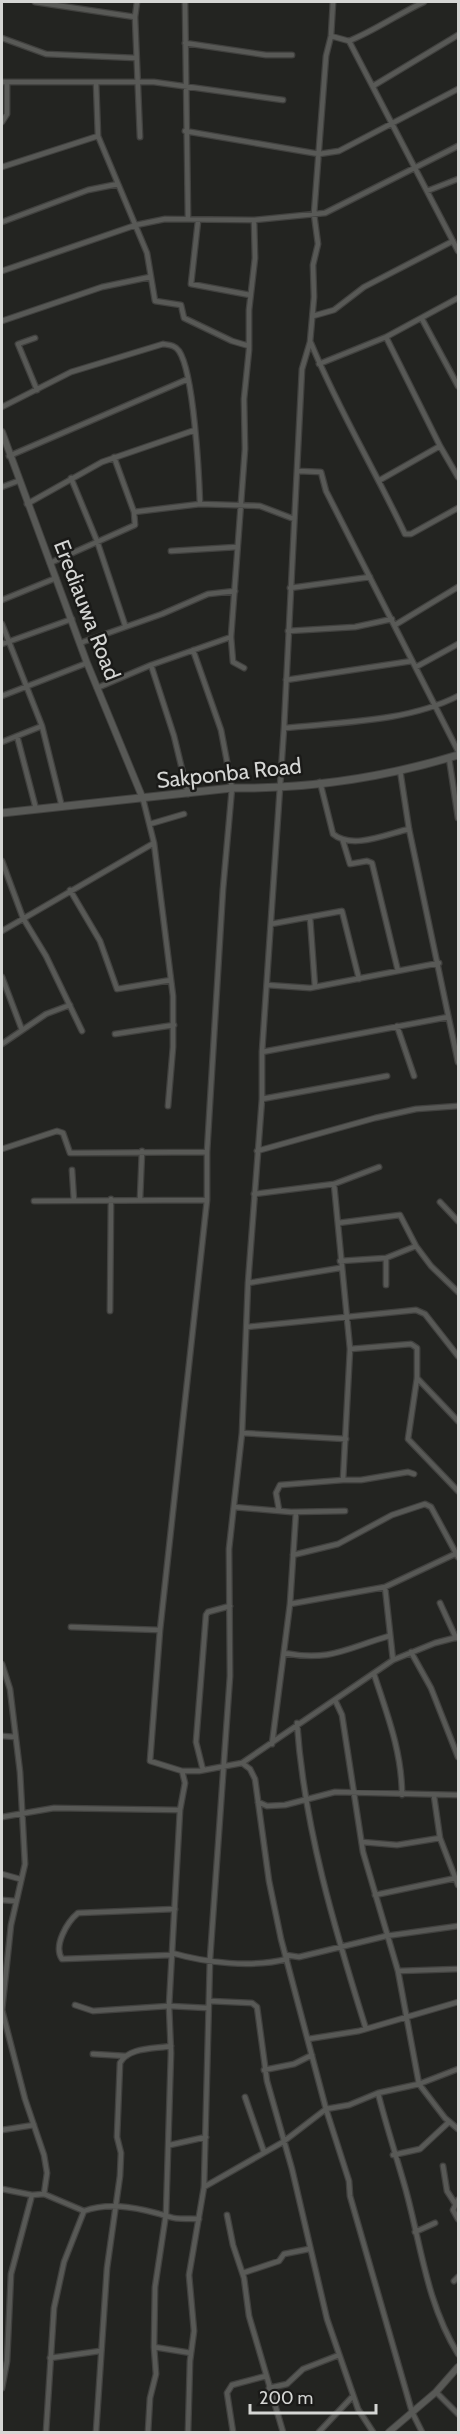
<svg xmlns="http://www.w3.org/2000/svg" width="460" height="2434" font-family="Cabin,sans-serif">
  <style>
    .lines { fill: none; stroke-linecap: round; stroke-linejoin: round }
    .minor-casing { stroke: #41413f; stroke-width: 7 }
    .tertiary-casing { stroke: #41413f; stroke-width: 8 }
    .secondary-casing { stroke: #41413f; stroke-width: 9 }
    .minor { stroke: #585956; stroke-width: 4.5 }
    .tertiary { stroke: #585956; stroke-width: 6 }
    .secondary { stroke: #585956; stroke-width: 7 }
    .labels { text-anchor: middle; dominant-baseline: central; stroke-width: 5; stroke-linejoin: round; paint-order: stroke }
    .street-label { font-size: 22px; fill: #d5d6d4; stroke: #1a1a18 }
  </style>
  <rect width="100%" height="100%" fill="#232421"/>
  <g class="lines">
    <defs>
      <path id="minor" d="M35,2l100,15
        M137,2l-2,15 5,120
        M185,2l3,217
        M331,36l18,5 109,210
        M2,38l44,16 90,4
        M349,41c27,-11 49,-27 75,-39
        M185,43l81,12h26
        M2,82h152l129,18
        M96,82l2,54 49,117 8,48 26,4 3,13 48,23 17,5
        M373,86l85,-51
        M2,122l5,-8v-32
        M185,131l134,23 20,-3 119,-62
        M2,167l96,-31
        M427,191l31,-12
        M198,221l-7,63 59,11
        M2,222l86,-32 30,-6
        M2,271l134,-46 29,-6 89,1 71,-7 133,-67
        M313,316l21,-6 30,-23 89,-46
        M422,319l36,67
        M2,321l100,-34 48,-10
        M386,337l54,109 18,31
        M35,338l-17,6 19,46
        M311,343c27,66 64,127 94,191h6l47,-26
        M319,364l67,-27 72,-39
        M2,407l69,-35 92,-28c6,1 12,1 16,7 15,22 20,124 21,153
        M9,456l179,-77
        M298,471l23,1 5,19 132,260
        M71,478l26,63 28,84
        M380,480l60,-34
        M2,487l16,-6
        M27,504l75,-42 93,-32
        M134,512l66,-8 60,2 34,13
        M171,551l66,-4
        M50,563l85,-38 -1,-13 -20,-55
        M290,588l80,-11
        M2,600l54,-22
        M2,624l40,102 20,81
        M395,625l63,-38
        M288,631l67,-4 37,-8
        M80,643l82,-29 46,-20 27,-3
        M2,644l70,-25
        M193,650l28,80 11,58 -9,101 -16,263v48l-47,430 -10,131 32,10h17l43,-8 151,-103 42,-17 23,-6
        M151,665l23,71 14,58
        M416,667l42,-23
        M244,668l-11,-6 -2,-25 14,-188 -1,-50 5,-49v-40l6,-52 -1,-38
        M286,680l126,-19
        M97,688l54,-23 80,-28
        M2,696l85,-33
        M284,728c57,-6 123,-6 174,-32
        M17,736l19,73
        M2,742l40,-16
        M449,758l9,60
        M400,770l9,59 49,233
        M320,782l13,52c19,16 54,0 76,-5
        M150,824l34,-10
        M343,841l7,23 17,-3 5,2 26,108
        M154,843l19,153v51l-5,59
        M2,861l21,57 23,38 36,75
        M70,890l30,51 17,48 54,-9
        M310,917l5,70
        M271,924l71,-13 17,68
        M2,931l152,-88 -11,-44
        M2,977l20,53
        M267,985l43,3 129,-25
        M397,1026l17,50
        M115,1034l59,-9
        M2,1044l44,-30 24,-9
        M262,1052l186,-35
        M262,1099l125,-23
        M2,1149l55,-18 6,2 7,20 137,-1
        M257,1151l118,-33 41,-9 42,-3
        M72,1170l2,31
        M334,1184l16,165 -7,131h18l47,-8 6,2
        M254,1194l80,-10 45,-17
        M140,1199l2,-48
        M34,1201l173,-1
        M440,1202l18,19
        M338,1223l62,-8 16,31 15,20 27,26
        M340,1261l46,-3 30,-12
        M248,1283l92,-15
        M386,1285v-27
        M110,1311l1,-112
        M247,1327l169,-17 9,4 33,42
        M350,1349l61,-5 6,4v30l-9,61 50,52
        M417,1378l41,43
        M242,1433l104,6
        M234,1507l57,5 54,-1
        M279,1510l-3,-17 4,-8 63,-5
        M293,1555l45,-11 54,-29 33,-11 6,3 27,50
        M385,1587l8,73
        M440,1603l16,35
        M290,1604l95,-17 70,-33
        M71,1627l89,3
        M411,1652l20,36 27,69
        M284,1653c46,9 63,-5 105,-17
        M2,1664l8,25 10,83 5,92 -14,61 -9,85 23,89 19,56 3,18 -3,21
        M374,1674c13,40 28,78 28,121
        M335,1700l7,15 21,137 35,119 21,113 26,34 13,11
        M297,1723c7,104 38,207 69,306
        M2,1736l13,1
        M272,1744l18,-140 6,-92
        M242,1763l8,6 5,10 14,102 12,58 45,170 23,72 1,15 62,216 10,20
        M203,1770l-7,-28 10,-127 2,-3 22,-6
        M434,1796l6,42 18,47
        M258,1802l9,4 18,-1 50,-13 123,3
        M2,1817l52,-9 126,2
        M362,1842l35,3 43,-7
        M2,1874l18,5
        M375,1895l81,-17
        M2,1900l13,1
        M172,1953c35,10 80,15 115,6
        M172,1955l-110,4c-9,-13 5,-37 16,-46l97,-4
        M286,1955l13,2 87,-21 72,-10
        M398,1971l60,-2
        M209,2001l43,2 5,4 10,74 25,88 35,150 31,90 15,23
        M75,2005l18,6 76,-5 39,2
        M308,2039l51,-8 99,-29
        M93,2054l33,2
        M264,2070l30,-6 18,-9
        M378,2093c8,32 18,62 27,94 16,57 21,115 53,167
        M245,2097l19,55
        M2,2130l32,-5
        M170,2145l36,-8
        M393,2155l27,-6 29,-27
        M443,2166l4,25 9,14
        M204,2187l79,-45 43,-33 23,-4 29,-12 41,-9 39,-15
        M2,2189l30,6 12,-1 40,17c28,-10 60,-2 86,6 8,3 20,1 29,2
        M458,2200l-5,10 5,9
        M227,2215l6,30 11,33 5,38 34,116
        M415,2232l20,-9
        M243,2273l36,-12 5,-7 25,-5
        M454,2281l4,-4
        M154,2347l37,6
        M50,2358l50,-7
        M2,2388l5,-27 4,-87 21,-79
        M269,2388l18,-4 16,-15 36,-14
        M436,2392l22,22
        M46,2432l8,-124 10,-46 20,-51
        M96,2432l11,-164 13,-92 1,-23 -4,-16 3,-74c8,-16 35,-14 51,-17
        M148,2432l2,-34 6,-24 -2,-27 1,-60 11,-73 5,-161 -2,-47 11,-196 5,-27 -3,-12
        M188,2432l2,-71 4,-30 -5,-56 15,-88 6,-228 20,-283 -1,-127 13,-116 6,-150 14,-184v-47l22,-324 18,-359 8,-27 4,-45 -1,-32 5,-21 -4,-30 12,-158 5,-20 2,-34
        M233,2432l-6,-39 5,-8 34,-9
        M319,2432l34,-36"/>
      <path id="tertiary" d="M2,432l85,231 56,136
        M389,2432l47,-40 22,-25"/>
      <path id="secondary" d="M2,813l230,-25c76,1 154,-11 226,-33"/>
    </defs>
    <use href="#minor" class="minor-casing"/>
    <use href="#tertiary" class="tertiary-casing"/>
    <use href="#secondary" class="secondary-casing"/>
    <use href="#minor" class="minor"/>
    <use href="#tertiary" class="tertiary"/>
    <use href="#secondary" class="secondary"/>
  </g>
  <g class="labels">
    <g class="street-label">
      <text transform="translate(87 610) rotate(69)">Erediauwa Road</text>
      <text transform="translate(229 773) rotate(-6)">Sakponba Road</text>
    </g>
  </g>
  <rect width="460" height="2434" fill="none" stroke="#d5d6d4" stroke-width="6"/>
  <path d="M250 2404v9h126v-9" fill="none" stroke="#d5d6d4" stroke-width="3"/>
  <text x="259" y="2404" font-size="18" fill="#d5d6d4" stroke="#1a1a18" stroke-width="4.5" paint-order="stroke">200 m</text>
</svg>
